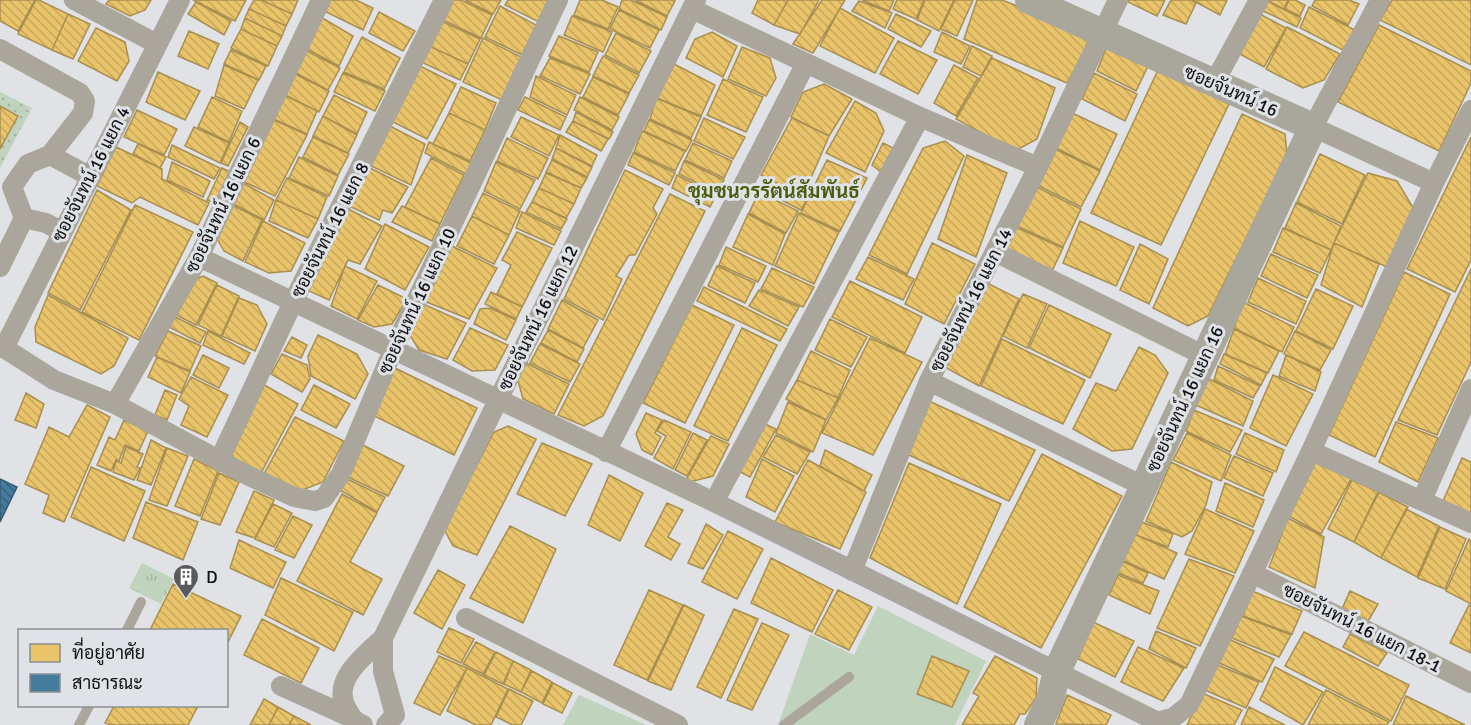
<svg xmlns="http://www.w3.org/2000/svg" width="1471" height="725" font-family="Signika,Sarabun,sans-serif">
  <style>
    .grass { fill: #c0d3bd }
    .park { fill: url(#park-tufts) }
    .garden { fill: url(#garden-dots) }
    .homes { fill: url(#homes-back-hatch); stroke: #a88e50; stroke-width: 1.5 }
    .public { fill: url(#public-back-hatch); stroke: #355b73; stroke-width: 1.5 }
    .lines { fill: none; stroke-linecap: round; stroke-linejoin: round }
    .lane { stroke: #aaa69b; stroke-width: 10 }
    .street { stroke: #aaa69b; stroke-width: 20 }
    .secondary { stroke: #a9a69b; stroke-width: 28 }
    .labels { text-anchor: middle; dominant-baseline: central; stroke-width: 6; stroke-linejoin: round; paint-order: stroke }
    .street-label { font-size: 18px; fill: #0f1012; stroke: #dfe2e6 }
    .poi-label { font-size: 18px; fill: #0f1012; stroke: #dfe2e6; text-anchor: start }
    .neighbourhood-label { font-size: 20px; font-weight: bold; fill: #4c5c0e; stroke: #dfe2e6 }
  </style>
  <defs>
    <pattern id="park-tufts" width="24" height="20" patternUnits="userSpaceOnUse" patternTransform="scale(1.5)"><rect width="24" height="20" fill="#c0d3bd"/><path d="M3 7l-1-3M5 7V3M7 7l1-3M15 17l-1-3M17 17v-4M19 17l1-3" fill="none" stroke="#a4b4a1"/></pattern>
    <pattern id="garden-dots" width="8" height="8" patternUnits="userSpaceOnUse" patternTransform="scale(1.5)"><rect width="8" height="8" fill="#c0d3bd"/><path d="M2 2h.1M6 6h.1" fill="none" stroke="#a4b4a1" stroke-width="1.8" stroke-linecap="round"/></pattern>
    <pattern id="homes-back-hatch" width="6" height="6" patternUnits="userSpaceOnUse" patternTransform="scale(1.5)"><rect width="6" height="6" fill="#e9c46a"/><path d="M-1 5l2 2M0 0l6 6M5-1l2 2" fill="none" stroke="#c7a75b"/></pattern>
    <pattern id="public-back-hatch" width="6" height="6" patternUnits="userSpaceOnUse" patternTransform="scale(1.5)"><rect width="6" height="6" fill="#457b9d"/><path d="M-1 5l2 2M0 0l6 6M5-1l2 2" fill="none" stroke="#38637f"/></pattern>
  </defs>
  <rect width="100%" height="100%" fill="#e0e2e5"/>
  <path class="grass" d="M878,606l108,55 -31,64h-177l32,-91 44,21z
    M579,695l67,30h-83z"/>
  <path class="park" d="M142,563l32,16 -13,25 -32,-16z"/>
  <path class="garden" d="M0,92l32,16 -32,60z"/>
  <path class="homes" d="M0,0h35l-17,31 -18,-10z
    M36,0h3l29,14 -16,36 -34,-16z
    M109,0h42l-6,10 -15,6 -24,-12z
    M193,0h53l-11,21z
    M254,0h7l31,14 -6,12 -37,-17z
    M261,0h37l-6,14z
    M331,0h25l17,8 -10,22 -39,-19z
    M453,0h8l31,15 -11,23 -38,-18z
    M465,0h36l-8,14z
    M508,0h43l-12,22 -34,-17z
    M580,0h22l16,7 -10,22 -34,-14z
    M622,0h9l36,17 -6,13 -42,-21z
    M635,0h37l3,1 -8,15z
    M758,0h30l-14,25 -22,-12z
    M788,0h31l-19,34 -26,-9z
    M822,0h23l-32,53 -20,-9z
    M862,0h32l-5,11z
    M897,0h27l-8,19 -23,-10z
    M925,0h29l-15,31 -22,-11z
    M955,0h18l-16,36 -16,-7z
    M977,0h25l79,31 8,13 -22,39 -103,-44z
    M1129,0h36l-8,16 -29,-14z
    M1171,0h20l5,3 -10,21 -23,-9z
    M1192,0h35l-7,15z
    M1265,0l36,18 -4,9 -36,-17z
    M1266,0h22l-4,9z
    M1289,0h6l10,5 -5,11 -15,-7z
    M1315,0h34l10,4 -11,21 -36,-19z
    M1392,0h79v65l-91,-45z
    M859,1l33,12 -7,15 -33,-17z
    M196,2l35,19 -7,14 -36,-21z
    M500,6l36,19 -14,30 -37,-18z
    M1309,7l46,23 -12,20 -43,-22z
    M840,8l54,30 -19,35 -55,-27z
    M249,9l37,17 -4,10 -37,-18z
    M619,10l40,20 -9,18 -40,-19z
    M379,12l36,19 -12,20 -34,-18z
    M1258,13l28,15 -22,39 -28,-15z
    M68,14l22,10 -17,35 -21,-9z
    M896,14l35,17 -10,16 -33,-18z
    M319,16l34,20 -14,30 -36,-19z
    M572,16l40,16 -9,20 -39,-17z
    M245,18l37,18 -5,10 -36,-17z
    M441,21l39,18 -12,25 -39,-18z
    M1379,25l92,46v12l-32,68 -101,-49z
    M1287,27l53,27 -16,26 -21,8 -37,-19z
    M96,28l29,14 4,19 -12,20 -39,-20z
    M241,29l36,17 -9,20 -37,-18z
    M189,31l30,13 -11,25 -30,-13z
    M712,32l25,14 -14,31 -37,-19 9,-19z
    M942,32l28,14 -9,18 -27,-12z
    M616,33l35,18 -12,22 -34,-18z
    M559,36l39,16 -9,20 -40,-16z
    M362,37l38,21 -16,31 -40,-17z
    M483,38l40,20 -21,42 -39,-18z
    M898,41l39,19 -19,34 -38,-20z
    M429,46l39,18 -8,16 -39,-18z
    M972,46l20,10 -11,20 -18,-9z
    M1107,46l41,20 -12,25 -39,-20z
    M742,47l28,11 6,20 -10,18 -38,-17z
    M303,49l37,19 -12,22 -36,-19z
    M231,50l35,16 -7,14 -35,-16z
    M603,56l36,19 -10,18 -36,-17z
    M550,58l40,16 -10,20 -40,-18z
    M992,58l63,30 -18,51 -22,12 -59,-32z
    M672,63l43,22 -14,31 -44,-18z
    M416,64l40,20 -29,55 -38,-19z
    M224,65l34,15 -14,29 -29,-13z
    M954,65l24,13 -22,38 -22,-13z
    M1158,70l71,34 -68,141 -70,-32z
    M158,72l42,19 -15,29 -39,-18z
    M291,72l38,19 -10,21 -38,-19z
    M343,73l42,18 -10,20 -41,-19z
    M1094,73l43,21 -12,27 -43,-22z
    M536,76l40,19 -9,20 -37,-18z
    M593,77l36,17 -11,21 -35,-18z
    M723,79l40,18 -17,35 -39,-17z
    M824,84l28,15 -23,37 -38,-19 12,-25z
    M461,87l35,16 -11,27 -36,-17z
    M280,93l37,18 -10,23 -38,-17z
    M334,95l33,17 -10,22 -34,-18z
    M212,97l30,14 -13,31 -31,-15z
    M525,97l41,20 -6,13 -42,-20z
    M580,97l39,20 -7,13 -38,-20z
    M656,98l45,19 -10,21 -41,-19z
    M855,101l21,12 8,18 -19,41 -39,-19z
    M0,106l18,10 -18,33z
    M137,110l40,19 -13,26 -40,-18z
    M576,112l37,20 -4,7 -36,-18z
    M1070,112l47,22 -17,36 -46,-23z
    M449,113l36,17 -15,31 -37,-17z
    M1242,114l43,20 2,20 -79,162 -20,10 -35,-18z
    M323,116l34,19 -9,18 -35,-17z
    M521,117l38,18 -10,21 -38,-19z
    M270,118l37,17 -32,61 -33,-15z
    M704,118l41,19 -12,22 -39,-18z
    M792,118l37,18 -18,42 -11,17 -39,-20z
    M649,120l43,20 -6,11 -42,-20z
    M573,121l35,18 -7,12 -35,-19z
    M240,122l8,5 -20,39 -7,-3z
    M388,125l37,19 -14,41 -42,-20z
    M194,127l35,16 -9,20 -35,-17z
    M642,131l43,20 -10,20 -41,-19z
    M560,135l37,20 -5,11 -36,-18z
    M313,137l36,17 -11,21 -35,-18z
    M1471,137v123l-16,32 -48,-23z
    M507,138l41,20 -10,21 -41,-18z
    M945,141l19,15 -57,118 -38,-19 54,-107z
    M429,142l42,21 -5,11 -41,-21z
    M693,143l39,18 -8,17 -39,-18z
    M883,143l10,5 -12,24 -9,-7z
    M138,144l28,13 -6,11 -27,-14z
    M172,145l48,23 -6,11 -46,-22z
    M116,147l46,22v10l47,24 -11,22 -58,-28 -8,6 -35,-17z
    M556,148l36,19 -5,10 -35,-18z
    M1053,148l47,23 -19,36 -44,-22z
    M633,153l42,20 -6,12 -41,-20z
    M1320,154l45,21 -23,49 -45,-22z
    M967,155l40,18 -31,84 -38,-18z
    M299,157l39,19 -9,20 -40,-18z
    M431,158l33,17 -24,49 -35,-17z
    M552,160l35,18 -6,10 -35,-16z
    M827,160l40,18 -27,53 -39,-18z
    M684,161l40,19 -7,13 -38,-19z
    M172,162l38,19 -7,16 -36,-17z
    M496,162l39,18 -15,29 -36,-18z
    M368,167l40,20 -16,26 -9,-3 -4,10 -30,-14z
    M222,168l11,5 -16,31 -10,-4z
    M625,170l38,19 -10,19 4,6 -22,41h-6l-13,21 6,3 -19,41 -39,-21z
    M546,173l35,15 -7,16 -35,-16z
    M1368,173l29,8 18,30 -28,56 -53,-24z
    M677,175l39,20 -6,12 -38,-19z
    M287,178l40,19 -9,22 -42,-19z
    M766,178l41,22 -6,10 -40,-20z
    M241,182l33,18 -10,20 -34,-18z
    M1035,186l46,23 -18,38 -48,-22z
    M539,188l35,16 -8,14 -34,-16z
    M97,190l34,20 -51,100 -32,-17z
    M759,192l39,19 -12,22 -37,-20z
    M483,193l37,18 -11,24 -37,-19z
    M670,194l35,17 -102,205 -19,10 -26,-11z
    M276,200l42,19 -10,19 -39,-17z
    M532,202l35,17 -6,10 -35,-17z
    M1296,203l45,23 -10,24 -46,-22z
    M230,204l32,16 -19,41 -19,-10 -9,-16z
    M135,205l58,27 -54,108 -57,-28z
    M402,206l38,18 -8,17 -40,-19z
    M348,209l34,17 -22,38 -12,-4 -19,40 -22,-10z
    M522,212l39,19 -7,14 -38,-17z
    M799,213l40,19 -25,52 -39,-18z
    M748,214l37,20 -12,31 -40,-18z
    M472,216l37,19 -15,29 -37,-18z
    M263,221l42,22 -14,28 -22,2 -24,-11z
    M1080,221l54,26 -18,39 -53,-23z
    M385,224l44,23 -24,43 -40,-21z
    M1013,226l50,22 -11,23 -48,-24z
    M1283,228l48,22 -11,23 -47,-21z
    M517,232l35,16 -30,59 -25,-13 14,-29 -9,-5z
    M932,243l43,21 -31,60 -39,-20z
    M1334,243l45,21 -17,43 -41,-22z
    M1140,244l28,15 -19,45 -29,-14z
    M450,245l47,23 -28,51 -45,-18z
    M726,247l40,19 -8,16 -39,-17z
    M1271,254l47,21 -11,23 -46,-22z
    M868,257l46,22 -11,21 -47,-21z
    M345,266l32,15 -20,38 -26,-13z
    M717,266l38,17 -10,20 -37,-17z
    M772,268l42,19 -11,20 -42,-18z
    M1471,269v93l-34,73 -39,-15z
    M1404,272l46,22 -75,163 -46,-22z
    M203,276l14,7 -21,42 -24,-12 17,-31z
    M1258,278l48,23 -10,23 -48,-22z
    M850,281l72,36 -17,36 -73,-36z
    M983,281l36,18 -40,87 -38,-21z
    M217,285l22,11 -18,40 -23,-11z
    M378,285l29,14 -15,25 -18,3 -16,-7z
    M704,287l83,42 -7,12 -83,-40z
    M1316,289l37,17 -20,43 -37,-18z
    M759,290l40,17 -11,19 -39,-20z
    M491,292l31,15 -6,12 -31,-15z
    M1023,294l24,10 -20,44 -24,-12z
    M48,295l80,43 -14,28 -13,8 -65,-32 -1,-15z
    M239,298l18,7 10,19 -12,27 -33,-15z
    M562,300l36,20 -15,28 -35,-19z
    M1243,302l51,25 -12,25 -48,-24z
    M423,304l43,19 -19,36 -28,-9 -11,-18z
    M692,305l42,20 -49,98 -42,-20z
    M1049,305l62,29 -21,44 -61,-30z
    M490,308l26,12 -10,20 -32,-16 6,-15z
    M175,317l31,15 -6,11 -31,-16z
    M830,319l37,18 -16,30 -36,-17z
    M470,328l38,17 -13,25 -23,1 -19,-11z
    M742,328l35,17 -49,96 -34,-15z
    M1234,329l45,22 -11,22 -43,-19z
    M548,330l36,19 -7,13 -36,-19z
    M168,331l33,15 -11,25 -35,-15z
    M208,331l42,22 -6,11 -41,-19z
    M1295,331l36,19 -11,20 -36,-16z
    M318,335l39,19 11,20 -13,25 -44,-23 -3,-20z
    M292,337l15,8 -6,13 -17,-7z
    M870,338l52,24 -49,93 -51,-22z
    M1002,339l83,41 -22,44 -82,-38z
    M540,344l40,20 -10,18 -40,-19z
    M1139,347l16,8 13,18 -36,76 -20,2 -39,-22 23,-46 20,8z
    M811,351l39,19 -12,28 -41,-18z
    M282,354l25,11 3,14 -8,13 -31,-18z
    M1224,354l43,19 -6,12 -41,-21z
    M203,355l26,13 -10,20 -26,-13z
    M1286,355l35,17 -6,19 -36,-15z
    M157,357l33,15 -9,21 -33,-16z
    M526,363l43,21 -15,30 -31,-15 -6,-22z
    M1218,366l42,20 -7,12 -39,-18z
    M395,368l82,40 -23,47 -82,-40z
    M1273,375l40,19 -27,52 -36,-18z
    M191,377l37,18 -21,42 -26,-12 8,-19 -10,-7z
    M1207,378l46,23 -10,25 -47,-21z
    M797,380l41,18 -12,22 -40,-21z
    M259,382l39,22 -37,69 -26,-12 -6,-14z
    M314,385l36,19 -14,24 -35,-18z
    M165,390l12,5 -10,25 -12,-5z
    M26,393l18,11 -8,24 -21,-8z
    M929,401l106,49 -26,51 -102,-47z
    M788,402l38,18 -13,32 -37,-19z
    M87,405l23,12 -46,105 -21,-9 6,-18 -24,-11 24,-57 20,10z
    M1194,410l48,20 -12,22 -44,-21z
    M646,413l16,7 -7,13 6,4 -9,18 -10,-5 -6,-16z
    M295,417l49,24 -21,41 -23,9 -36,-17z
    M124,420l24,11 -9,20 -14,-6 -6,16 -3,-1 -5,11 -14,-6 12,-28 6,3z
    M664,420l27,12 -18,37 -19,-11 12,-22 -9,-5z
    M1396,422l42,16 -20,44 -39,-20z
    M763,423l13,6 -26,48 -12,-6z
    M508,426l28,13 -59,116 -24,-9 -9,-17 50,-97z
    M693,433l14,7 -20,36 -12,-6z
    M1187,433l44,22 -10,26 -48,-21z
    M1245,433l39,17 -8,22 -40,-18z
    M776,435l34,17 -13,22 -34,-17z
    M711,436l18,8 -16,32 -23,6 -3,-4z
    M151,440l15,8 -15,37 -14,-5z
    M357,442l47,24 -16,30 -47,-22z
    M542,443l50,21 -27,52 -48,-22z
    M126,447l17,7 -6,13 3,1 -6,12 -21,-8 3,-11 5,2z
    M167,448l21,8 -21,50 -18,-6z
    M825,450l47,25 -8,16 -44,-25z
    M1042,454l80,42 -81,152 -77,-41z
    M1234,456l39,17 -10,23 -39,-18z
    M1462,458l9,4v51l-28,-12z
    M194,459l24,12 -18,45 -25,-10z
    M762,459l32,17 -19,36 -29,-15z
    M808,460l58,32 -26,57 -65,-27z
    M1313,460l39,17 -31,57 -34,-19z
    M1171,462l41,20 -6,23 -14,26 -10,6 -36,-16z
    M909,463l92,41 -44,100 -87,-46z
    M91,467l54,24 -21,50 -53,-24z
    M219,473l20,9 -19,43 -19,-6z
    M609,475l34,18 -23,48 -32,-16z
    M345,478l40,19 -8,15 -37,-22z
    M1352,480l27,12 -25,50 -26,-13z
    M1225,483l39,17 -11,27 -37,-16z
    M254,491l20,9 -19,38 -19,-6z
    M1378,492l30,15 -27,51 -27,-16z
    M342,494l35,19 -27,49 32,17 -19,36 -66,-34z
    M146,502l52,20 -15,38 -50,-22z
    M667,503l16,7 -15,27 12,7 -9,16 -26,-14z
    M273,504l19,9 -18,34 -19,-8z
    M1205,509l49,22 -19,42 -50,-19z
    M1406,509l33,17 -22,51 -36,-19z
    M293,516l19,9 -18,33 -19,-8z
    M1288,518l36,19 -9,51 -46,-21z
    M1142,522l31,12 -5,13 -32,-12z
    M706,524l17,11 -20,34 -15,-6z
    M510,526l46,23 -33,74 -53,-25z
    M1440,527l26,12 -21,50 -27,-11z
    M728,531l35,18 -26,50 -35,-17z
    M1132,533l45,20 -13,26 -44,-20z
    M1469,539l2,2v63l-25,-13z
    M239,540l47,22 -13,26 -43,-20z
    M771,558l62,32 -21,42 -61,-29z
    M1189,559l45,17 -34,70 -43,-18z
    M1122,561l26,12 -5,10 -25,-10z
    M438,570l27,15 -23,44 -28,-16z
    M1118,575l41,16 -9,23 -41,-19z
    M281,578l72,34 -19,39 -69,-36z
    M173,584l68,32 -15,30v-16h-76z
    M649,590l34,15 -36,75 -33,-15z
    M838,590l34,17 -23,43 -34,-16z
    M1252,591l50,20 -10,23 -49,-18z
    M1350,591l28,13 -11,19 -25,-14z
    M684,605l20,10 -33,75 -23,-9z
    M1469,605l2,1v47l-21,-10z
    M734,609l24,10 -37,79 -24,-11z
    M1241,616l50,19 -12,22 -47,-19z
    M262,619l57,29 -18,35 -57,-28z
    M1093,622l41,19 -19,36 -37,-18z
    M762,623l27,12 -37,75 -25,-10z
    M449,628l25,11 -13,24 -24,-11z
    M1156,631l40,17 -10,20 -37,-19z
    M1304,632l105,53 -18,36 -106,-55z
    M1350,634l37,19 -9,13 -35,-19z
    M1226,638l48,21 -12,23 -45,-20z
    M476,642l19,10 -12,22 -20,-10z
    M1138,647l46,21 -21,33 -42,-19z
    M496,652l17,9 -10,23 -19,-9z
    M439,656l28,12 -27,47 -26,-12z
    M932,656l37,15 -17,36 -35,-13z
    M995,656l42,22 -1,20 -11,16h-5l-6,11h-52l17,-29 -6,-3z
    M513,661l18,9 -10,22 -17,-8z
    M1215,664l44,18 -13,26 -41,-18z
    M1275,667l48,25 -20,33 -43,-25z
    M467,668l41,21 -17,36h-15l-29,-14z
    M532,671l20,11 -10,21 -21,-11z
    M553,683l19,10 -10,20 -19,-9z
    M509,689l24,12 -12,24h-8l-17,-8z
    M1326,690l63,32 -2,3h-79z
    M1202,693l40,17 -8,15h-47z
    M1067,695l44,20 -5,10 -50,-1z
    M1406,696l59,29h-72z
    M264,699l14,8 -9,18h-19z
    M114,706h84l-10,19h-77l-6,-2z
    M278,707l16,9 -5,9h-20z
    M1249,707l36,18h-44z
    M294,716l17,9h-22z"/>
  <path class="public" d="M0,479l17,8 -17,35z"/>
  <g class="lines">
    <path class="lane" d="M127,630l14,-28
      M79,725l10,-19
      M784,725l65,-48"/>
    <path class="street" d="M74,0l83,44
      M1380,0l-67,127 121,56
      M692,9l228,108 118,50
      M0,49l80,44 5,8 -2,12 -33,42 39,21
      M1214,83l45,-83
      M24,218l-12,-31 16,-23 22,-9
      M995,252l210,104
      M199,257l515,245 444,220 16,-5 15,-12 122,-254 123,-268 37,-73
      M0,267l24,-49 22,5 15,8
      M0,348h4l50,32 61,24 128,69 51,24 21,4 9,-3 17,-24 52,-124 165,-350
      M4,348l176,-348
      M929,381l214,105
      M115,404l84,-147 122,-257
      M1311,451l160,72
      M606,452l200,-389
      M219,461l74,-159 151,-302
      M1422,500l49,-111
      M714,502l206,-385
      M852,571l77,-190 109,-214 80,-167
      M1252,573l219,110
      M466,618l212,107
      M281,686l71,32
      M363,725c-9,-4 -11,-7 -16,-16 -17,-28 18,-54 36,-71
      M386,725l9,-10 -12,-44v-33l115,-238 198,-400"/>
    <path class="secondary" d="M1029,0l284,127 -256,544 -7,29 -12,25"/>
  </g>
  <defs>
    <symbol id="building-pin" viewBox="-11 -11 22 30"><path d="M0 17L-7.5 6A9.5 9.5 0 1 1 7.5 6Z" fill="#585a5c" stroke="#dfe2e6"/><path d="M-4-6H4V6H1V3H-1V6H-4ZM-2.5-4.3h1.7v1.8h-1.7ZM.8-4.3h1.7v1.8H.8ZM-2.5-1h1.7V.8h-1.7ZM.8-1h1.7V.8H.8Z" fill="#fff"/></symbol>
  </defs>
  <g fill-rule="evenodd">
    <use href="#building-pin" x="171" y="562" width="30" height="40"/>
  </g>
  <g class="labels">
    <g class="street-label">
      <text transform="translate(1231 91) rotate(24)">ซอยจันทน์ 16</text>
      <text transform="translate(91 174) rotate(-63)">ซอยจันทน์ 16 แยก 4</text>
      <text transform="translate(223 205) rotate(-64)">ซอยจันทน์ 16 แยก 6</text>
      <text transform="translate(330 230) rotate(-63)">ซอยจันทน์ 16 แยก 8</text>
      <text transform="translate(971 300) rotate(-63)">ซอยจันทน์ 16 แยก 14</text>
      <text transform="translate(417 301) rotate(-65)">ซอยจันทน์ 16 แยก 10</text>
      <text transform="translate(538 318) rotate(-64)">ซอยจันทน์ 16 แยก 12</text>
      <text transform="translate(1185 399) rotate(-65)">ซอยจันทน์ 16 แยก 16</text>
      <text transform="translate(1362 628) rotate(27)">ซอยจันทน์ 16 แยก 18-1</text>
    </g>
    <g class="poi-label">
      <text x="206" y="577">D</text>
    </g>
    <g class="neighbourhood-label">
      <text x="774" y="191">ชุมชนวรรัตน์สัมพันธ์</text>
    </g>
  </g>
  <rect x="18" y="629" width="210" height="78" fill="#dfe2e6" stroke="#8c8e91" stroke-width="1.5"/>
  <rect x="30" y="644" width="30" height="18" fill="#e9c46a" stroke="#8c8e91" stroke-width="1.5"/>
  <text x="72" y="659" font-size="18" fill="#0f1012">ที่อยู่อาศัย</text>
  <rect x="30" y="674" width="30" height="18" fill="#457b9d" stroke="#8c8e91" stroke-width="1.5"/>
  <text x="72" y="689" font-size="18" fill="#0f1012">สาธารณะ</text>
</svg>
